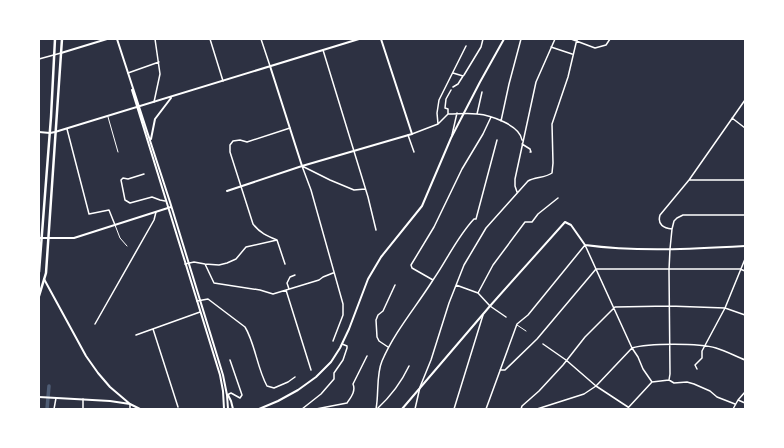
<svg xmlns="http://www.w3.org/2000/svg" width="784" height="448" font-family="'Source Sans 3',sans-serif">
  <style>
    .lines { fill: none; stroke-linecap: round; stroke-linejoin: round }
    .canal { stroke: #4f5d75; stroke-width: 3.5 }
    .service { stroke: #fff; stroke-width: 1 }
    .minor { stroke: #fff; stroke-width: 1.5 }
    .tertiary { stroke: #fff; stroke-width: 2 }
    .secondary { stroke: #fff; stroke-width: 2 }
    .primary { stroke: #fff; stroke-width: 2.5 }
  </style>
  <rect width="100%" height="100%" fill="#2d3142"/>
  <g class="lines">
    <path class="canal" d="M47,409l2,-23"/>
    <path class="service" d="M108,117l10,35
      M115,225l5,13 7,8
      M517,325l9,6"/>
    <path class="minor" d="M210,39l13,42
      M261,39l9,27
      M571,39l24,9 11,-3 4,-6
      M551,47l21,7
      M323,50l45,147 8,33
      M39,59l22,-6
      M128,73l31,-11
      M453,73l10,3 1,-1 17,-28 2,-8
      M453,87l5,-3 5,-8
      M154,102l6,-28 -5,-35
      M448,114v-5l-3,-1 1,-9 5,-9
      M477,114l5,-22
      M732,118l13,10
      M501,121l8,-37 12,-45
      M438,124l-1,-11 2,-13 27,-54
      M67,129l22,85 20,-4 6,15
      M412,134l26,-10 10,-10c10,0 20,-1 29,0 13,1 43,11 45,26
      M408,135l6,17
      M452,135l5,-22
      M522,144l8,5 1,3h-1
      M302,166l9,24 32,114v11l-10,26
      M302,166l28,14 24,10 11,-1
      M144,174l-16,5 -5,-1 -2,2 4,20 5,3 22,-6 8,3 5,1
      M689,180h56
      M517,192l-2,-6v-7l21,-97 19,-43
      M672,229c-8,-1 -15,-4 -12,-14l29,-35 56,-80
      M185,264l9,-2 11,2 14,1 8,-2 9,-4 10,-12 31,-7
      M205,264l9,19 46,7 13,4 46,-14 4,-3 10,-4
      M285,264l-8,-24c-10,-4 -17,-7 -24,-16l-23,-72v-7l3,-4 7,-1 7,2 43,-14
      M433,280l-21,-12 -1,-3 23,-38 28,-58 21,-35 8,-17
      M456,285l22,8 12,13 16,11
      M289,289l-2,-6 3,-6 5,-2
      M286,290l25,80
      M478,293l15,-28 32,-43h7l6,-8 20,-16
      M197,301l11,-2 37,28c10,16 12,41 22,59l7,2 14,-6 7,-5
      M95,324l59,-104 2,-8
      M153,329l25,78
      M136,335l64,-23
      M543,344l23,16 30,26 35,23
      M388,347l-9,-6 -2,-4 -1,-17 2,-5 5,-4 12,-26
      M697,369l-2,-4 7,-7v-7l23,-43 20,-49
      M500,370h5l32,-31 59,-70h144l5,2
      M669,380l1,-6 -1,-104 1,-21 2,-20 2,-8 3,-3 6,-3h62
      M652,382l17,-2 5,3 13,-1 7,2 16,7 7,6 18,7
      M227,395l4,-2 9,5 2,-3 -12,-35
      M738,400l7,3
      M54,409l2,-11
      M83,409v-10
      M130,409v-5
      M302,409l19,-15 13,-15v-6l9,-13 4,-12v-2l-5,-2
      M316,409l31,-6c4,-6 9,-12 6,-19l14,-28
      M376,409c3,-15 0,-34 6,-48 13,-30 34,-54 51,-81 14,-20 24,-43 41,-61h2l21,-79
      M377,409c14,-13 24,-26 32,-43
      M415,409l5,-22 11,-27 18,-57 15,-38 22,-37 42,-47c7,-4 17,-3 24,-8l1,-10 -1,-39 16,-47 9,-38
      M454,409l29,-94
      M486,409l31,-85 11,-9 57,-70 47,103 6,9 5,12 9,13
      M521,409l1,-3 17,-15 24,-26 22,-28 30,-30 54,-1 56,2 20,7
      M537,409l47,-15 12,-8 36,-38c16,-5 68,-5 84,0 10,3 19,8 29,12
      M627,409l25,-27
      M733,409l5,-9 7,-8"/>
    <path class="tertiary" d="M61,53l46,-14
      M270,66l32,100
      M39,132l11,1
      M227,191l75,-25 110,-32 -31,-95
      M228,395l3,6 2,8
      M402,409l88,-103 75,-84 6,3 14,20c51,7 108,4 160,1"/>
    <path class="secondary" d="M117,39l53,163 53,173 4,20 1,14
      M132,90l88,285 3,16 1,18
      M50,133l5,-1 304,-93
      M151,139l4,-20 16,-21
      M39,238h35l97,-31
      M44,279l42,77 12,17 12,14 20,17
      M39,397l71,4 20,3 10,5
      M259,409l19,-8 20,-11 18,-13 15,-15 9,-14 9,-19 19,-50 13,-22 41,-51 29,-68 29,-56 24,-43"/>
    <path class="primary" d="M39,272l12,-155 4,-78
      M39,296l7,-23 16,-234"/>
  </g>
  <rect width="784" height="448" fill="none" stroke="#ffffff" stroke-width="80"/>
</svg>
